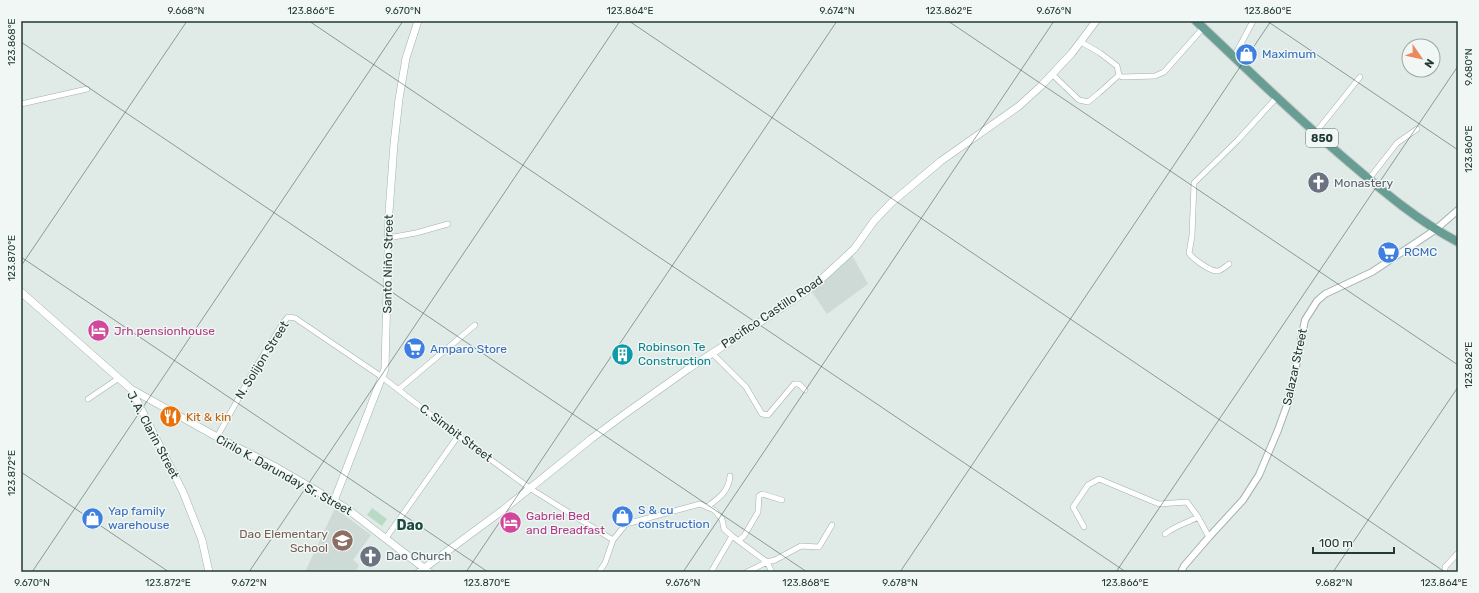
<svg xmlns="http://www.w3.org/2000/svg" width="1479" height="593" font-family="Rubik,sans-serif">
  <style>
    .built { fill: #cedad5 }
    .green { fill: #b9dac5 }
    .lines { fill: none; stroke-linecap: round; stroke-linejoin: round }
    .minor-casing { stroke: #a3b1ad; stroke-width: 6 }
    .tertiary-casing { stroke: #a3b1ad; stroke-width: 8 }
    .secondary-casing { stroke: #a0b5af; stroke-width: 8 }
    .primary-casing { stroke: #bdc4c2; stroke-width: 10 }
    .minor { stroke: #fff; stroke-width: 5 }
    .tertiary { stroke: #fff; stroke-width: 6 }
    .secondary { stroke: #fff; stroke-width: 7 }
    .primary { stroke: #679d93; stroke-width: 8 }
    .ticks { fill: none; stroke: #223934; stroke-width: 1; stroke-opacity: 0.45 }
    .labels { text-anchor: middle; dominant-baseline: central; stroke-width: 3; stroke-linejoin: round; paint-order: stroke }
    .shield { fill: #f0f7f4; stroke: #60726e; stroke-width: 1 }
    .shield-label { font-size: 11px; font-weight: bold; fill: #223934 }
    .shop-label { font-size: 12px; fill: #366cbe; stroke: #f0f7f4; text-anchor: start }
    .worship-label { font-size: 12px; fill: #5b616d; stroke: #f0f7f4; text-anchor: start }
    .street-label { font-size: 12px; fill: #223934; stroke: #f0f7f4 }
    .hotel-label { font-size: 12px; fill: #b23c85; stroke: #f0f7f4; text-anchor: start }
    .culture-label { font-size: 12px; fill: #0d838f; stroke: #f0f7f4; text-anchor: start }
    .food-label { font-size: 12px; fill: #c56008; stroke: #f0f7f4; text-anchor: start }
    .education-label { font-size: 12px; fill: #785e54; stroke: #f0f7f4; text-anchor: end }
    .quarter-label { font-size: 14px; font-weight: bold; fill: #1f4a42; stroke: #f0f7f4 }
    .neatline { fill: none; stroke: #223934; stroke-width: 1.5 }
    .ticks-label { font-size: 10px; text-anchor: middle; fill: #223934 }
  </style>
  <rect width="100%" height="100%" fill="#e0eae6"/>
  <path class="built" d="M852,255l16,29 -41,30 -15,-22z
    M335,508l36,27 -18,25 6,5 -4,7h-50z"/>
  <path class="green" d="M372,508l15,11 -5,7 -15,-11z"/>
  <g class="lines">
    <defs>
      <path id="minor" d="M1234,57l19,-36
        M1053,75l26,25 9,2 11,-9 20,-18 -2,-9 -17,-13 -19,-11
        M1119,75l3,2 33,-1 9,-4 39,-44
        M21,104l66,-15
        M1316,132l44,-55
        M1369,179l28,-36 20,-14
        M388,238l28,-5 32,-9
        M1229,264c-3,2 -7,6 -11,7 -7,1 -25,-12 -29,-18l3,-17 2,-53 44,-43 39,-43
        M712,353l34,34 16,27 6,1 26,-31h5l6,6
        M399,389l76,-64
        M88,399l31,-21
        M217,437l40,-72 26,-42 5,-6 7,1 87,59 76,59 73,53 82,51
        M707,507c12,-9 22,-16 23,-31
        M1084,527l-11,-20 15,-22 11,-6 60,25 28,-2 11,15 11,20
        M1165,534c10,-8 22,-11 33,-17
        M386,538l72,-102
        M739,540l5,-4 14,-24 1,-16 3,-2 20,6
        M599,572l6,-9 8,-23 13,-16 74,-20 14,6 8,9 2,10 8,7 35,26 8,-2 26,-14 18,1 13,-22
        M711,572l21,-36
        M747,572l20,-10 5,10
        M1445,572v-5l13,-14"/>
      <path id="tertiary" d="M1181,572l3,-6 25,-29 34,-37 16,-25 19,-45 12,-33 15,-77 12,-19 8,-7 47,-22 63,-42 23,-20"/>
      <path id="secondary" d="M21,292l110,97 52,103 19,48 7,32
        M131,389l86,48 57,29 72,42 83,64
        M334,501l51,-132 4,-157 5,-68 5,-45 7,-41 12,-37
        M419,572l84,-62 88,-71 31,-23 66,-47 80,-52 46,-31 40,-37 20,-28 17,-18 50,-42 78,-55 22,-20 31,-33 24,-32"/>
      <path id="primary" d="M1196,21c51,48 101,97 154,142 34,29 68,58 108,79"/>
    </defs>
    <use href="#minor" class="minor-casing"/>
    <use href="#tertiary" class="tertiary-casing"/>
    <use href="#secondary" class="secondary-casing"/>
    <use href="#primary" class="primary-casing"/>
    <use href="#minor" class="minor"/>
    <use href="#tertiary" class="tertiary"/>
    <use href="#secondary" class="secondary"/>
    <use href="#primary" class="primary"/>
  </g>
  <path class="ticks" d="M309,21l817,551M629,21l816,551M948,21l510,344M1267,21l191,129M21,42l786,530M21,257l467,315M21,266l166,-245M21,472l148,100M32,572l371,-551M249,572l371,-551M466,572l371,-551M683,572l371,-551M900,572l371,-551M1116,572l342,-506M1333,572l125,-185"/>
  <defs>
    <symbol id="shop-disc" viewBox="-11 -11 22 22"><circle r="9.5" fill="#3f7fe0" stroke="#f0f7f4"/><path d="M-5-2.5h2.3a2.7 3.5 0 0 1 5.4 0H5L5.5 6h-11ZM-1.5-2.5h3a1.5 2.3 0 0 0-3 0Z" fill="#fff"/></symbol>
    <symbol id="church-disc" viewBox="-11 -11 22 22"><circle r="9.5" fill="#6b7280" stroke="#f0f7f4"/><path d="M-1.2-6h2.4v3.5h3.3v2.4h-3.3V6h-2.4V-.1h-3.3v-2.4h3.3Z" fill="#fff"/></symbol>
    <symbol id="supermarket-disc" viewBox="-11 -11 22 22"><circle r="9.5" fill="#3f7fe0" stroke="#f0f7f4"/><path d="M-6-5.5h2.5l.6 2H6L4.5 2H-2.5L-4.4-4H-6ZM-1.5 3.2a1.3 1.3 0 1 0 .1 0ZM3 3.2a1.3 1.3 0 1 0 .1 0Z" fill="#fff"/></symbol>
    <symbol id="hotel-disc" viewBox="-11 -11 22 22"><circle r="9.5" fill="#d1479c" stroke="#f0f7f4"/><path d="M-6-4.5h1.5V1H6V5H4.5V3h-9V5H-6ZM-4 0a1.8 1.8 0 1 1 3.6 0ZM.5 0V-2.5h3Q6-2.5 6 0Z" fill="#fff"/></symbol>
    <symbol id="building-disc" viewBox="-11 -11 22 22"><circle r="9.5" fill="#0f9aa8" stroke="#f0f7f4"/><path d="M-4-6H4V6H1V3H-1V6H-4ZM-2.5-4.3h1.7v1.8h-1.7ZM.8-4.3h1.7v1.8H.8ZM-2.5-1h1.7V.8h-1.7ZM.8-1h1.7V.8H.8Z" fill="#fff"/></symbol>
    <symbol id="restaurant-disc" viewBox="-11 -11 22 22"><circle r="9.5" fill="#e8710a" stroke="#f0f7f4"/><path d="M-5-6h1v4h1v-4h1v4h1v-4h1v5L-1.5 .5V6h-2V.5L-5-1ZM5-6V6H3V1.5H1.5Q1.5-4 5-6Z" fill="#fff"/></symbol>
    <symbol id="school-disc" viewBox="-11 -11 22 22"><circle r="9.5" fill="#8d6e63" stroke="#f0f7f4"/><path d="M0-5L7-2L0 1L-7-2ZM-4 1L0 2.5L4 1V4Q0 6-4 4Z" fill="#fff"/></symbol>
  </defs>
  <g fill-rule="evenodd">
    <use href="#shop-disc" x="1234" y="42" width="25" height="25"/>
    <use href="#church-disc" x="1306" y="170" width="25" height="25"/>
    <use href="#supermarket-disc" x="1376" y="240" width="25" height="25"/>
    <use href="#hotel-disc" x="86" y="318" width="25" height="25"/>
    <use href="#supermarket-disc" x="402" y="336" width="25" height="25"/>
    <use href="#building-disc" x="610" y="342" width="25" height="25"/>
    <use href="#restaurant-disc" x="158" y="404" width="25" height="25"/>
    <use href="#shop-disc" x="610" y="504" width="25" height="25"/>
    <use href="#shop-disc" x="80" y="506" width="25" height="25"/>
    <use href="#hotel-disc" x="498" y="510" width="25" height="25"/>
    <use href="#school-disc" x="330" y="528" width="25" height="25"/>
    <use href="#church-disc" x="358" y="544" width="25" height="25"/>
  </g>
  <g class="labels">
    <rect class="shield" x="1306" y="129" width="32" height="18" rx="3"/>
    <g class="shield-label">
      <text x="1322" y="138">850</text>
    </g>
    <g class="shop-label">
      <text x="1262" y="54">Maximum</text>
      <text x="1404" y="252">RCMC</text>
      <text x="430" y="349">Amparo Store</text>
      <text x="638" y="510">S &amp; cu<tspan x="638" dy="14">construction</tspan></text>
      <text x="108" y="511">Yap family<tspan x="108" dy="14">warehouse</tspan></text>
    </g>
    <g class="worship-label">
      <text x="1334" y="183">Monastery</text>
      <text x="386" y="556">Dao Church</text>
    </g>
    <g class="street-label">
      <text transform="translate(388 264) rotate(-89)">Santo Niño Street</text>
      <text transform="translate(772 312) rotate(-34)">Pacifico Castillo Road</text>
      <text transform="translate(262 360) rotate(-58)">N. Solijon Street</text>
      <text transform="translate(1295 367) rotate(-78)">Salazar Street</text>
      <text transform="translate(456 433) rotate(37)">C. Simbit Street</text>
      <text transform="translate(153 435) rotate(62)">J. A. Clarin Street</text>
      <text transform="translate(284 475) rotate(29)">Cirilo K. Darunday Sr. Street</text>
    </g>
    <g class="hotel-label">
      <text x="114" y="331">Jrh pensionhouse</text>
      <text x="526" y="516">Gabriel Bed<tspan x="526" dy="14">and Breadfast</tspan></text>
    </g>
    <g class="culture-label">
      <text x="638" y="347">Robinson Te<tspan x="638" dy="14">Construction</tspan></text>
    </g>
    <g class="food-label">
      <text x="186" y="417">Kit &amp; kin</text>
    </g>
    <g class="education-label">
      <text x="328" y="534">Dao Elementary<tspan x="328" dy="14">School</tspan></text>
    </g>
    <g class="quarter-label">
      <text x="410" y="525">Dao</text>
    </g>
  </g>
  <rect width="1479" height="593" fill="none" stroke="#f0f7f4" stroke-width="44"/>
  <g transform="translate(1421 58) rotate(124)"><circle r="19" fill="#f0f7f4" stroke="#9eaba7"/>
  <path d="M0-3L7 15L0 10L-7 15Z" fill="#ea8a5e"/>
  <text y="-6" font-size="11" font-weight="bold" text-anchor="middle" fill="#223934">N</text>
  </g>
  <path d="M1313 547v6h81v-6" fill="none" stroke="#223934" stroke-width="2"/>
  <text x="1319" y="547" font-size="12" fill="#223934" stroke="#f0f7f4" stroke-width="3" paint-order="stroke">100 m</text>
  <rect x="22" y="22" width="1435" height="549" class="neatline"/>
  <g class="ticks-label">
    <text x="186" y="14">9.668°N</text>
    <text x="311" y="14">123.866°E</text>
    <text x="403" y="14">9.670°N</text>
    <text x="630" y="14">123.864°E</text>
    <text x="837" y="14">9.674°N</text>
    <text x="949" y="14">123.862°E</text>
    <text x="1054" y="14">9.676°N</text>
    <text x="1268" y="14">123.860°E</text>
    <text transform="translate(11 42) rotate(-90)" y="4">123.868°E</text>
    <text transform="translate(1468 67) rotate(-90)" y="4">9.680°N</text>
    <text transform="translate(1468 149) rotate(-90)" y="4">123.860°E</text>
    <text transform="translate(11 258) rotate(-90)" y="4">123.870°E</text>
    <text transform="translate(1468 365) rotate(-90)" y="4">123.862°E</text>
    <text transform="translate(11 473) rotate(-90)" y="4">123.872°E</text>
    <text x="32" y="586">9.670°N</text>
    <text x="168" y="586">123.872°E</text>
    <text x="249" y="586">9.672°N</text>
    <text x="487" y="586">123.870°E</text>
    <text x="683" y="586">9.676°N</text>
    <text x="806" y="586">123.868°E</text>
    <text x="900" y="586">9.678°N</text>
    <text x="1125" y="586">123.866°E</text>
    <text x="1334" y="586">9.682°N</text>
    <text x="1444" y="586">123.864°E</text>
  </g>
</svg>
